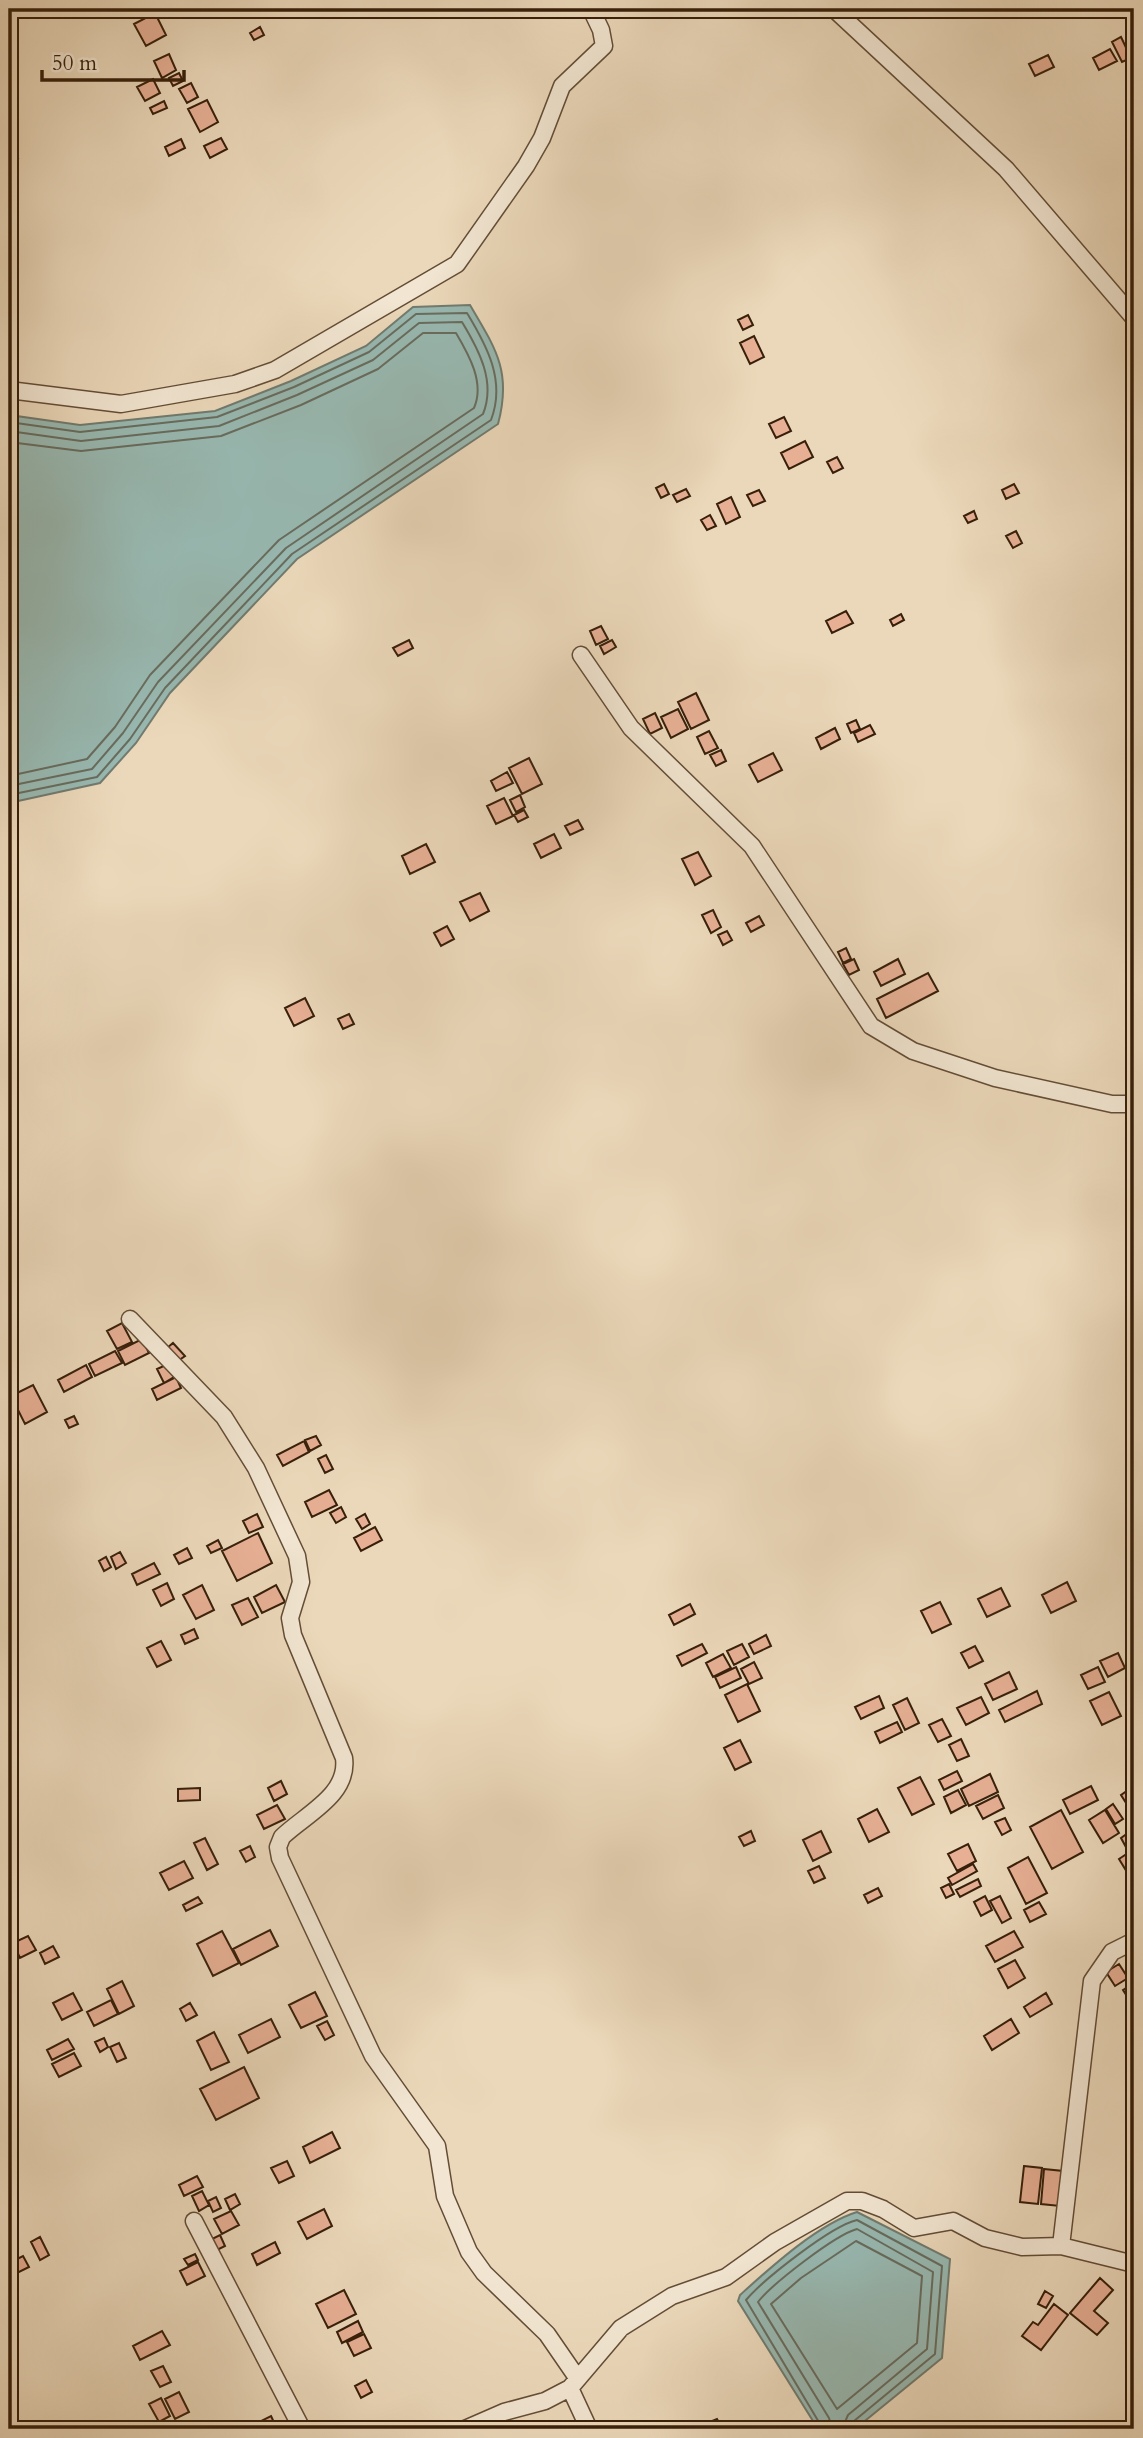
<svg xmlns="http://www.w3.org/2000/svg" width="1143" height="2438" font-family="Cardo,serif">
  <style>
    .water { fill: #98b9b2; stroke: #717b6f; stroke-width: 2 }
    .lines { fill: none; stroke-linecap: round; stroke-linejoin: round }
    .shore { stroke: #686c5e; stroke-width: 2 }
    .building { fill: #e7b095; stroke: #371f0a; stroke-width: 2 }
    .minor-casing { stroke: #644d36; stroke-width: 19 }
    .minor { stroke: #f2e6d2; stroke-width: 16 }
  </style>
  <rect width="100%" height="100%" fill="#ebd8ba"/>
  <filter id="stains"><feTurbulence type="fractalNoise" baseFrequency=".00286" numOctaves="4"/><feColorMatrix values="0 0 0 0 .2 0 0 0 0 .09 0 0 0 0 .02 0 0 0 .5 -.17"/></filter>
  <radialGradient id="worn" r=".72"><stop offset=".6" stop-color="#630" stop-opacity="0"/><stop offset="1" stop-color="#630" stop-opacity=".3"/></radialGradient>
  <path class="water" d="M470,305c26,44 42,67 28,119l-201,135 -127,134 -34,50 -36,40 -91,20v-388l71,10 135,-14 76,-30 75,-35 47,-39z
    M857,2212l93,47 -8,99 -87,71h-37l-80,-128 2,-6c30,-27 78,-71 117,-83z"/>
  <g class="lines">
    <path class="shore" d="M9,422l71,10 137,-15 77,-30 75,-35 47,-38 51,-1c20,33 39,68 24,107l-199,134 -127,134 -35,51 -33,38 -88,18
      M9,431l72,10 138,-15 78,-31 76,-35 46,-37 43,-1c17,28 34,60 21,92l-197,134 -128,134 -35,51 -31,36 -83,17
      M9,442l72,9 140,-15 80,-31 77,-36 45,-36h33c13,22 29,50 18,75l-195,132 -129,135 -35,52 -28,32 -78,17
      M856,2241l66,35 -5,67 -80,66 -66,-105 30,-26z
      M823,2429l-77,-129c18,-21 85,-74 111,-80l85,46 -7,88 -81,67 -3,8
      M832,2429l-3,-11 -71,-116c14,-18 77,-67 99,-73l76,43 -6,77 -79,66 -6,14"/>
  </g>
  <path class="building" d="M155,13l11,22 -20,11 -12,-22z
    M260,27l4,8 -10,5 -4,-7z
    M1121,37l10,21 -9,4 -10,-20z
    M1134,37v17l-1,1 -7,-14z
    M1110,49l7,12 -18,9 -6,-12z
    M169,54l7,16 -14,8 -8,-17z
    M1048,55l6,12 -19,9 -6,-12z
    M179,73l4,8 -10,5 -4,-8z
    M153,79l7,14 -15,8 -8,-14z
    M191,83l7,14 -11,6 -8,-14z
    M207,100l11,22 -18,10 -12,-23z
    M164,101l3,7 -14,6 -3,-6z
    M221,138l6,11 -17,9 -6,-12z
    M181,139l4,9 -16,8 -4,-9z
    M11,144l7,14 -9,5v-18z
    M748,315l5,10 -10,5 -5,-10z
    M754,336l10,21 -14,7 -10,-21z
    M784,417l7,14 -15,7 -7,-14z
    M805,441l8,16 -24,12 -8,-16z
    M837,457l6,11 -10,5 -6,-11z
    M664,484l5,10 -8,4 -5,-10z
    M1014,484l5,9 -13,6 -4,-9z
    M686,489l4,7 -13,6 -4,-7z
    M759,490l6,11 -12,5 -6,-11z
    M731,497l9,20 -14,7 -9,-20z
    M974,511l3,8 -9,4 -4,-7z
    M710,515l6,11 -9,4 -6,-10z
    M1016,531l6,12 -9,5 -7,-12z
    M846,611l7,12 -21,10 -6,-12z
    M901,614l3,6 -11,6 -3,-6z
    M601,626l7,13 -12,6 -6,-14z
    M409,640l4,8 -15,8 -5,-8z
    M612,640l4,7 -12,7 -4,-8z
    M696,693l13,27 -18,9 -13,-27z
    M678,709l10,20 -17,9 -10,-21z
    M655,713l7,15 -12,6 -7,-15z
    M856,720l4,9 -9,4 -4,-9z
    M870,725l5,9 -17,8 -4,-9z
    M835,728l5,11 -19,10 -5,-11z
    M709,731l9,17 -13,6 -8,-17z
    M721,750l5,11 -10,5 -6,-11z
    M773,753l9,17 -24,12 -9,-17z
    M529,758l13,26 -20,10 -13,-26z
    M507,772l6,11 -17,8 -5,-10z
    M520,795l5,12 -9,5 -6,-12z
    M504,798l9,18 -17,8 -9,-18z
    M524,810l4,7 -10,5 -4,-7z
    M578,820l5,9 -13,6 -5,-9z
    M554,834l7,14 -20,10 -7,-14z
    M426,844l9,18 -25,12 -8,-18z
    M698,852l13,24 -16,9 -13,-26z
    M480,893l9,18 -19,10 -10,-19z
    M713,910l8,17 -10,6 -9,-18z
    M759,916l5,9 -13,7 -5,-9z
    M447,926l7,13 -13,7 -7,-13z
    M727,931l5,9 -9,5 -5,-10z
    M846,948l5,11 -8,4 -5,-11z
    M854,959l5,11 -10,5 -6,-11z
    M898,959l7,15 -24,12 -7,-14z
    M928,973l10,18 -52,27 -9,-19z
    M305,998l9,18 -20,10 -9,-18z
    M349,1014l5,10 -11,5 -5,-10z
    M122,1323l10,19 -15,7 -10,-18z
    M142,1339l7,14 -24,12 -7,-14z
    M173,1343l12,13 -7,5 -11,-13z
    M115,1351l7,12 -27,13 -6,-12z
    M168,1364l6,13 -10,6 -7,-14z
    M86,1365l6,12 -28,15 -6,-12z
    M176,1377l5,11 -24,12 -5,-11z
    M33,1385l14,27 -22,12 -14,-28z
    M74,1416l4,8 -9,4 -4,-8z
    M316,1436l5,9 -11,6 -5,-11z
    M304,1441l5,11 -26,14 -6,-11z
    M326,1455l7,14 -8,4 -7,-14z
    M329,1490l8,15 -25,12 -7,-15z
    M341,1507l5,10 -10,6 -6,-10z
    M257,1514l6,13 -14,6 -6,-12z
    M365,1514l5,10 -8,5 -6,-10z
    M375,1527l7,13 -21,11 -7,-13z
    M258,1533l14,30 -35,18 -15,-30z
    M218,1540l4,8 -11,5 -4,-7z
    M187,1548l5,10 -13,6 -5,-9z
    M120,1552l6,11 -10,6 -5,-12z
    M106,1557l5,10 -7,4 -5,-10z
    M154,1563l6,11 -23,11 -5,-11z
    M1067,1582l9,19 -25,12 -9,-18z
    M167,1583l7,16 -13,7 -8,-16z
    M202,1585l12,25 -18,9 -13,-24z
    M276,1585l9,17 -23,11 -8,-16z
    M1001,1588l9,18 -23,11 -9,-18z
    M248,1598l10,19 -16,8 -10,-20z
    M940,1602l11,22 -19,9 -11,-22z
    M690,1604l5,10 -21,11 -5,-10z
    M194,1629l4,9 -13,6 -4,-9z
    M766,1635l5,11 -17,8 -5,-10z
    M161,1641l10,19 -14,7 -10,-19z
    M702,1644l5,9 -25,13 -5,-10z
    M742,1644l7,13 -15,8 -7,-14z
    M975,1646l8,15 -14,7 -8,-15z
    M1118,1653l7,15 -17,9 -8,-16z
    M723,1654l8,14 -18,9 -7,-14z
    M754,1662l8,16 -13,6 -8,-15z
    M736,1667l5,11 -21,10 -5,-11z
    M1098,1667l7,15 -17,7 -7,-14z
    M1009,1672l8,17 -24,11 -8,-16z
    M747,1684l13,27 -22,11 -13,-27z
    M1037,1691l5,13 -37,18 -6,-12z
    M1109,1692l12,24 -19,9 -12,-24z
    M879,1696l5,12 -23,11 -6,-12z
    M981,1697l8,16 -23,12 -9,-17z
    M907,1698l12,25 -14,7 -12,-25z
    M942,1719l9,17 -13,6 -9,-17z
    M897,1722l5,10 -22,11 -5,-11z
    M961,1739l8,17 -12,5 -8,-16z
    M740,1740l11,22 -16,8 -11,-22z
    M957,1771l5,10 -18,9 -5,-10z
    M990,1774l8,18 -29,14 -8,-17z
    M920,1777l14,27 -22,11 -14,-27z
    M281,1781l6,13 -13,7 -6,-13z
    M1091,1786l7,14 -28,14 -7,-14z
    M1134,1786v15l-6,5 -7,-11z
    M200,1788v12l-22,1v-12z
    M958,1790l8,15 -15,8 -7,-16z
    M998,1795l6,13 -21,11 -7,-13z
    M1113,1804l10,15 -8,5 -9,-15z
    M277,1805l8,14 -21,10 -7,-14z
    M877,1809l12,23 -20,10 -11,-23z
    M1061,1810l22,42 -31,17 -22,-42z
    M1105,1810l14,23 -16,10 -14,-23z
    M1005,1818l6,12 -9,5 -7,-13z
    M751,1831l4,10 -11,5 -5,-9z
    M821,1831l10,21 -18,9 -10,-21z
    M1128,1833l6,11 -7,5 -6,-11z
    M205,1838l13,26 -11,6 -13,-27z
    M968,1844l8,17 -19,10 -9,-17z
    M250,1846l5,11 -9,5 -6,-11z
    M1134,1849v25l-4,3 -11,-18z
    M1028,1857l19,36 -21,11 -18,-36z
    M184,1861l9,17 -24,12 -9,-17z
    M973,1864l4,7 -25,14 -4,-7z
    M819,1866l6,12 -11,5 -6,-12z
    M978,1879l3,7 -21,11 -4,-7z
    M949,1884l5,10 -8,4 -5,-10z
    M878,1888l4,8 -14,7 -4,-8z
    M985,1896l7,14 -11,6 -7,-14z
    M1000,1896l11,22 -9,5 -12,-22z
    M198,1897l4,6 -16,8 -3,-6z
    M1039,1902l7,12 -16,8 -6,-12z
    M270,1930l8,16 -37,19 -8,-16z
    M222,1931l17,32 -26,13 -16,-32z
    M1014,1931l9,16 -28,15 -9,-16z
    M28,1936l8,14 -16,8 -7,-15z
    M53,1946l6,11 -14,7 -5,-11z
    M9,1951l8,16 -8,4z
    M1015,1960l10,18 -17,10 -10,-19z
    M1119,1964l9,14 -13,8 -9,-14z
    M122,1981l12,25 -15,8 -12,-25z
    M1134,1983v24l-11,-17z
    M315,1992l12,24 -26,12 -12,-23z
    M73,1993l9,17 -20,10 -9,-17z
    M1046,1993l6,11 -22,13 -6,-10z
    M111,2000l7,14 -24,12 -7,-14z
    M190,2003l7,12 -11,6 -6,-12z
    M271,2019l9,18 -32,16 -9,-18z
    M1011,2019l8,14 -27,17 -8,-14z
    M327,2021l7,14 -9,5 -8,-14z
    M214,2032l15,30 -18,8 -14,-29z
    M104,2038l4,9 -8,5 -5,-10z
    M68,2039l6,10 -22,11 -5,-10z
    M119,2043l7,15 -9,4 -7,-15z
    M74,2053l7,13 -22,11 -7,-13z
    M244,2067l15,31 -43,22 -16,-31z
    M332,2132l8,16 -30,15 -7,-16z
    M287,2161l7,15 -15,7 -8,-15z
    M1024,2166l18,2 -4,36 -18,-2z
    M1044,2169l19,2 -3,35 -19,-2z
    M197,2176l6,11 -19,9 -5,-11z
    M202,2191l7,14 -10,6 -7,-15z
    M235,2194l5,10 -10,6 -5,-11z
    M216,2197l5,11 -8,4 -5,-11z
    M324,2209l8,17 -25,13 -9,-17z
    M231,2211l8,14 -17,9 -8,-15z
    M220,2235l5,11 -12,6 -5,-11z
    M40,2237l9,18 -9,5 -9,-18z
    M275,2242l5,11 -23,12 -5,-11z
    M195,2254l3,6 -10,5 -4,-6z
    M23,2256l6,11 -12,6 -6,-11z
    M198,2262l7,14 -18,9 -7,-14z
    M1100,2278l13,12 -19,21 14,12 -11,12 -27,-22z
    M344,2290l12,24 -28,14 -12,-24z
    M1045,2291l8,5 -7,12 -8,-4z
    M1054,2304l14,11 -27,35 -19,-14 11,-14 5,3z
    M358,2321l5,11 -21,11 -5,-11z
    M162,2331l8,14 -30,15 -7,-14z
    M364,2334l7,14 -17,8 -7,-14z
    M163,2366l8,16 -11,5 -9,-16z
    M366,2380l6,12 -11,6 -6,-12z
    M179,2392l10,20 -14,7 -10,-20z
    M161,2398l9,18 -11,6 -10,-18z
    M271,2416l6,13h-32z
    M717,2419l4,7 -11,3 -3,-6z"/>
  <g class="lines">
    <defs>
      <path id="minor" d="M834,9l172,160 128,149
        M9,390l112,14 114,-20 40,-14 182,-106 69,-98 16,-28 20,-52 42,-40 -3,-16 -10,-21
        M581,655l50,73 121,118 119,180 42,25 82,27 117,26h22
        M130,1319l94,98 32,51 41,88 4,26 -11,36 3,17 51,123c5,37 -38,56 -62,79l-4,10 2,11 93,198 64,90 8,50 24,56 15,21 63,61 31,45
        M194,2221l108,208
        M1061,2246l31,-265 20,-29 22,-11
        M570,2388l19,41
        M465,2429l39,-17 41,-11 25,-13 51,-60 51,-32 54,-19 49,-35 72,-41h15l21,8 31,19 39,-7 32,17 37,9 39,-1 73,18"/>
    </defs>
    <use href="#minor" class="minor-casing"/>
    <use href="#minor" class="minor"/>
  </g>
  <rect width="1143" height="2438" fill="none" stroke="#ebd8ba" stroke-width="35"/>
  <rect x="10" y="10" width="1122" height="2417" fill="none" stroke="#371f0a" stroke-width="3.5"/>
  <rect x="18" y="18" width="1108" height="2403" fill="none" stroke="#371f0a" stroke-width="2"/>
  <path d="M42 70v10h142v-10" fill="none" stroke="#371f0a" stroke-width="3.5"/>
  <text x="52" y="70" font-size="21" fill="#371f0a" stroke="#f2e6d2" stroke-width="5" paint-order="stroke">50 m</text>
  <rect width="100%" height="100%" filter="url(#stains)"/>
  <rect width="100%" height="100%" fill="url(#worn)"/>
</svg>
